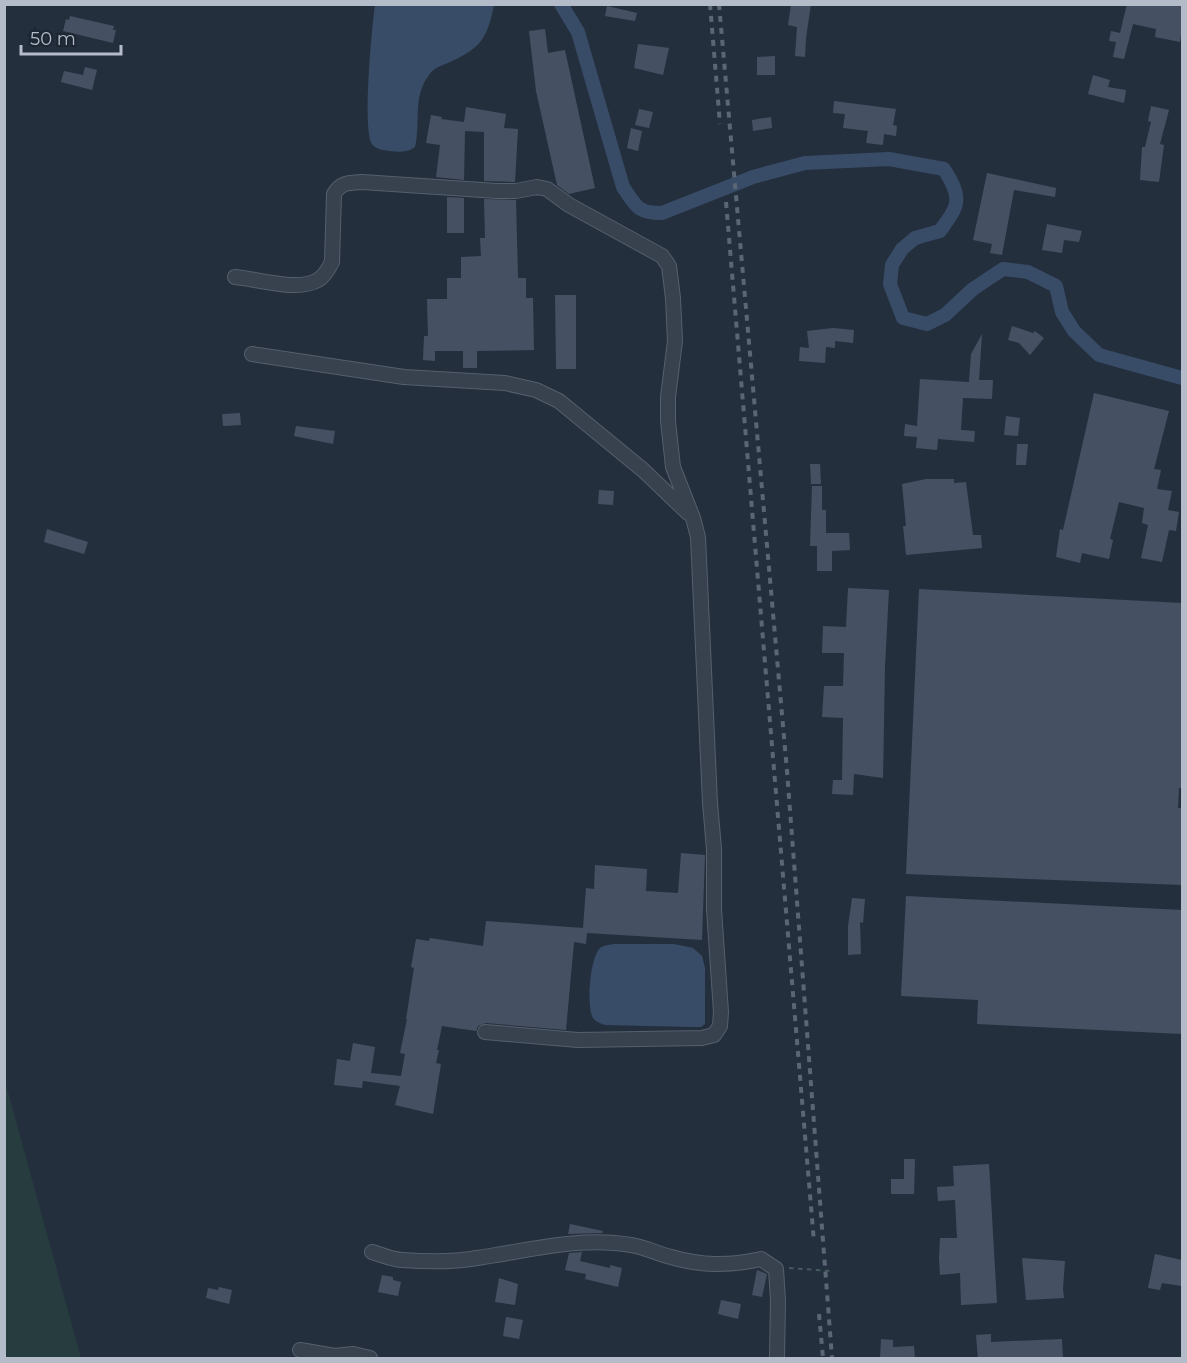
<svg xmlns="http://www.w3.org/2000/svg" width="1187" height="1363" font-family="Montserrat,sans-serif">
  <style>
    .green { fill: #263c3f }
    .water { fill: #394c67 }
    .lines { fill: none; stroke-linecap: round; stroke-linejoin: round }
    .canal { stroke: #394c67; stroke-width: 14 }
    .building { fill: #455162 }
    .street-casing { stroke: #565f6c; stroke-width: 16 }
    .path { stroke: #44595c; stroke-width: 2; stroke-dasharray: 4.5 4.5; stroke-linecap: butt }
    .street { stroke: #38414e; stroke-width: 14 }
    .rail { stroke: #5a6575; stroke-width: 4; stroke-dasharray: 6 6; stroke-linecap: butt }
  </style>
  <rect width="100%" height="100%" fill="#242f3e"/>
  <path class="green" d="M4,1081h1l76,277h-76z"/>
  <path class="water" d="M375,5h119c-7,34 -13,43 -46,58 -8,3 -14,5 -19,12 -17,22 -8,48 -14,72 -8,6 -17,5 -26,4 -6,-1 -14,-2 -17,-7 -10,-13 0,-118 3,-139z
    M614,944h60l19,4 9,8 3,12v56l-4,3h-8l-88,-2c-5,-2 -9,-3 -12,-7 -7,-12 -3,-60 7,-70 4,-3 9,-3 14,-4z"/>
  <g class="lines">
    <path class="canal" d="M561,4l17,28 45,155c13,19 14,26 39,26l91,-36 52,-14 84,-4 55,10c19,30 15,36 -4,62l-25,7 -13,11 -10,16 -2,19 13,34 24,6 18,-9 28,-26 30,-20 25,3 28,14 6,26 12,19 25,24 83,23"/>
  </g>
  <path class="building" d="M791,4h20l-5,34 -1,19 -10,-1 2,-29 -9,-2z
    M1127,4h55v24l-2,14 -25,-5 1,-8 -23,-5 -9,35 -11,-2 3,-15 -7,-1 2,-10 9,2z
    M607,6l30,7 -2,8 -30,-5z
    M70,16l44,10 -1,4h3l-3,13 -50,-12 3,-12 3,1z
    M545,29l3,24 17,-3 30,138 -26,6 -12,-9 -21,-94 -7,-60z
    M638,44l31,4 -6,27 -29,-7z
    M775,56v19h-18v-18z
    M85,67l12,3 -5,20 -31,-8 3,-11 19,4z
    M1093,75l17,5 -2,7 18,3 -2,13 -36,-9z
    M834,101l62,8 -3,16 4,1 -1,10 -12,-2 -1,11 -17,-2 2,-12 -25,-3 2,-14 -12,-1z
    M1151,106l18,4 -9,34 4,1 -5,37 -19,-2 2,-33h3l6,-25 -3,-1z
    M466,107l40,7 -2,14 14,1 -3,53 -31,-1v-49l-19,-1 -1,49 -28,-3 4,-32 -14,-2 5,-28 11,2 -1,2 23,3z
    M639,109l14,3 -4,16 -14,-3z
    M771,117l1,11 -19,3 -1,-11z
    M631,128l11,3 -4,20 -11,-3z
    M987,173l69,15 -1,9 -41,-7 -12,65 -12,-2 2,-9 -19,-4z
    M447,197l17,1v35h-17z
    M484,199l32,1 2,78h8v20h7l1,52 -57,1v17h-14v-17h-28v10l-12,-1 1,-24h4l-1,-37h20v-21h14v-21l20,-1 -1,-18h5z
    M1047,224l35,7 -3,11 -15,-2 -2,13 -20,-3z
    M555,295h21v74h-20z
    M1012,326l21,7 2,-2 9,7 -14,17 -11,-12 -11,-3z
    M833,328l21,2 -1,13 -18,-2v7l-9,-1 -1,16 -26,-2 1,-14 9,1 -2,-17z
    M982,334l-3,46h14l-1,19 -29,-1 -2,32 14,1 -1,11 -36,-3 -1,11 -21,-2 1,-11 -13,-1 1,-12 12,2 3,-47 49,3 2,-28z
    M1094,393l75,18 -15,58 7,1 -4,19 15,2 -4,19 11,2 -3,19 -7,-1 -7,32 -21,-4 7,-33 -6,-2 2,-15 -25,-6 -9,37 3,1 -4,19 -27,-6 -2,10 -24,-6 4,-28 3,1z
    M240,413l1,12 -18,1 -1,-12z
    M1006,416l14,2 -2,18 -14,-1z
    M296,426l39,5 -2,13 -39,-8z
    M1017,444h11l-2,21h-10z
    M810,464h10l1,20h-10z
    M926,479h28v4l12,-1 7,53h8l1,13 -76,7 -3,-29h3l-4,-42z
    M812,486h10v24h4v23h23l1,17 -18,1v20h-15v-25h-7z
    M599,490l15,1 -1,14 -15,-1z
    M47,529l41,13 -4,12 -40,-12z
    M848,588l41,2 -4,76 -2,112 -29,-4 -1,21 -21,-1 1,-14h9l1,-62 -21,-1 2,-31h19l1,-33h-22l1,-27 23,1z
    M919,589l263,14v185h-3l-1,20h4v77l-276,-11z
    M681,853l24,2 -3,85 -115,-7 -1,11 -12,-2 -8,88 -80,-7 -8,3 -2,5 -34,-5 -5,24h2l-3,13 5,1 -8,50 -38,-9 5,-19 -37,-5 -1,7 -28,-3 3,-26 13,2 3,-18 22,4 -4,26 30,3 4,-22 -5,-1 7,-34h-1l8,-51 -3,-1 5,-28 13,2 1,-3 53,8 3,-25 97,7 3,-40 8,1 1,-24 52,4 -1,22 32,2z
    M906,896l276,14v124l-205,-10 1,-24 -77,-4z
    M852,898l13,1 -2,24 -3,-1 1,32 -13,1v-29z
    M904,1159h11l-1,35h-23v-15h13z
    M989,1164l8,139 -36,2 -1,-32 -20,2 -1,-17 1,-20h17l-2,-38 -17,1 -1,-14 17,-1 -1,-20z
    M570,1224l33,7 -1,2 -34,1z
    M582,1252l-2,9 30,7v-3l12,3 -4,19 -33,-8 1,-5 -21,-4 4,-17z
    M1155,1254l27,6v26l-20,-3 -2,7 -12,-2z
    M1022,1258l43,3 -2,28 1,9 -38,2z
    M757,1270l10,4 -5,23 -10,-2z
    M382,1275l11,2v3l8,2 -3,14 -20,-4z
    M499,1278l19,6 -3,21 -20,-3z
    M219,1287l13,3 -3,14 -23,-6 2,-10 10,2z
    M721,1300l20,4 -3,15 -20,-5z
    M506,1317l17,3 -4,19 -16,-3z
    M991,1334v8l71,-3 1,20h-85l-2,-24z
    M881,1339l12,1v7l21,-1 1,13h-35z"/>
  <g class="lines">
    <defs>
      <path id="street" d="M235,277c23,2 63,15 83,3 7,-4 11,-12 14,-18l2,-68c7,-12 15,-11 28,-12l135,9h19l21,-4 10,2 22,16 93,51 7,10 4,32 2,43 -7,56v24l5,46 20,51 5,19 12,266 4,46v60l7,103 -1,14 -6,9 -12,3 -124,2 -93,-8
        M252,354l152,23 101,6 31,7 23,11 84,69 45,43
        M372,1252c10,3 21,8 31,8 24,2 51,2 74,-2 50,-7 103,-22 154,-13 14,2 27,9 40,12 31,9 58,9 90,2l15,10 2,31 -1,58
        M300,1350l35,6 18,-2 17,4"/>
    </defs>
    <use href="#street" class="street-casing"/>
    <path class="path" d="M789,1268l42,3"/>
    <use href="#street" class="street"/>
    <path class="rail" d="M710,4l10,120
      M719,4l68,767 45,587
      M726,202l88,1040
      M819,1314l4,44"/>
  </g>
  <rect width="1187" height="1363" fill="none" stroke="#b4bcc9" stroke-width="12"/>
  <path d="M21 45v9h100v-9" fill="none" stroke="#b4bcc9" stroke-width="3"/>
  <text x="30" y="45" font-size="18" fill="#b4bcc9" stroke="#1d2633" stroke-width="4.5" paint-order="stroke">50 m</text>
</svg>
